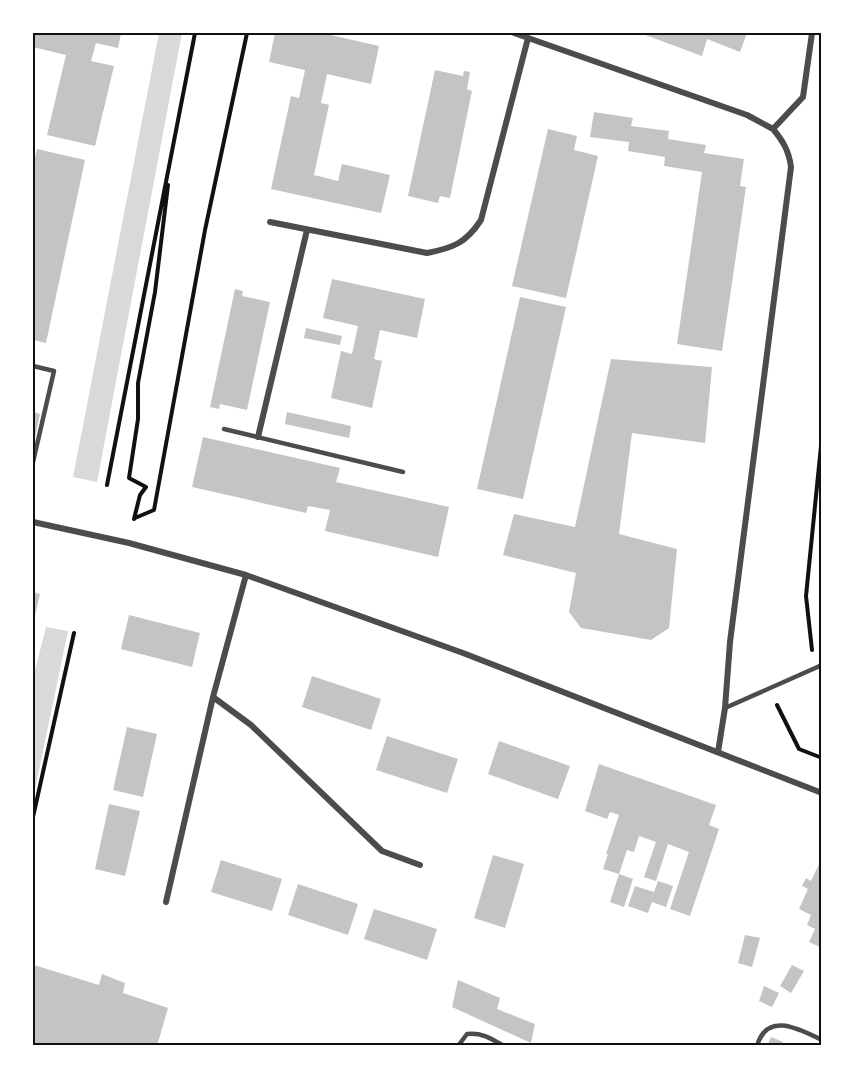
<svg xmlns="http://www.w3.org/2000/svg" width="855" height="1079" font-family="'Work Sans',sans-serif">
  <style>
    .water { fill: #d9d9d9 }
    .building { fill: #c4c4c4 }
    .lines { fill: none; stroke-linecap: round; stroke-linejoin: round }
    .path { stroke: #111; stroke-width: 4 }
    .service { stroke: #4c4c4c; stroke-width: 4.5 }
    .minor { stroke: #4c4c4c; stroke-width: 6 }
    .neatline { fill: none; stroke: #111; stroke-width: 2 }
  </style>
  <rect width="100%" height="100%" fill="#fff"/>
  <path class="water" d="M159,33h23l-85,449 -24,-5z
    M46,627l22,4 -35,168v-121z"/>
  <path class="building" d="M33,33h88l-3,15 -22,-5 -5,18 23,5 -19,80 -48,-11 19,-80 -33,-8z
    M275,33h47l57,13 -8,38 -44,-10 -6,29 8,2 -15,70 24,6 4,-17 48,11 -9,38 -110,-24 20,-93 8,2 6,-28 -36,-8z
    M640,33h107l-7,19 -33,-13 -5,17z
    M435,70l28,6 1,-5 6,1 -3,17 5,2 -22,107 -10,-2 -2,7 -30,-7z
    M594,112l39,6 -2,8 38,5 -1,8 38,6 -2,8 40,6 -4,27 6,1 -24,164 -45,-7 25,-172 -38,-6 1,-9 -37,-6 1,-9 -39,-5z
    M548,129l29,7 -3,14 24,6 -32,142 -54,-12z
    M37,149l48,11 -39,183 -13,-3v-174z
    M332,279l93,20 -8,39 -37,-8 -6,29 8,2 -10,47 -41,-10 10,-47 11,3 6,-28 -35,-8z
    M235,289l8,2 -1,5 28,6 -23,108 -27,-6 -1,5 -9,-2z
    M520,297l46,10 -43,192 -46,-10z
    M306,328l36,8 -2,9 -36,-7z
    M611,359l101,8 -7,76 -73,-10 -13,101 58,15 -8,79 -18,12 -70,-12 -12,-16 7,-39 -73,-18 11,-41 61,13z
    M33,412l7,2 -6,29h-1z
    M287,412l64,14 -2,12 -64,-14z
    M203,437l137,31 -4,14 113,25 -11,50 -113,-26 5,-21 -22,-4 -2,7 -114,-26z
    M33,592l7,2 -6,26h-1z
    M129,615l71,18 -8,34 -71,-18z
    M312,676l69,23 -10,31 -69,-23z
    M127,727l30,7 -14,63 -30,-7z
    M387,736l71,23 -11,34 -71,-23z
    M499,741l71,25 -12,33 -70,-25z
    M599,764l117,41 -7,20 10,4 -29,87 -20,-7 19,-57 -21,-8 -12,37 -12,-4 12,-35 -17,-6 -5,16 -7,-2 -8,24 14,5 -9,28 -14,-5 9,-28 -16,-5 5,-15h-2l13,-39 -9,-3 -3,7 -22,-8z
    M109,804l31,7 -15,65 -30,-7z
    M493,855l31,9 -19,64 -31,-10z
    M221,860l61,19 -10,32 -61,-19z
    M819,864l3,1v83l-13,-6 6,-13 -8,-4 4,-10 -12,-6 9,-20 -6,-3 4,-8 5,3z
    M658,881l15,5 -7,21 -14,-5 -4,11 -20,-7 7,-20 19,6z
    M298,884l60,20 -10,31 -60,-20z
    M374,909l63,20 -10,31 -63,-21z
    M745,935l15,3 -8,29 -14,-4z
    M34,965l65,20 3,-11 23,9 -2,10 45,15 -11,38h-124z
    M792,965l12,6 -13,22 -11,-7z
    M458,980l42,18 -3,11 38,15 -4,19 -79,-36z
    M764,986l15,7 -7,14 -13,-6z
    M771,1037l12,5 -2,4h-14z"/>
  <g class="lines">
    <path class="path" d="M107,485l88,-452
      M135,518l19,-8 51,-280 42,-197
      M134,519l6,-24 6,-8 -17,-9 9,-59v-36l17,-91 13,-107
      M812,650l-6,-54 16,-160
      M777,705l22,44 23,9
      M33,817l41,-184"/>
    <path class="service" d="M33,366l21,5 -21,91
      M224,429l179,43
      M725,708l97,-43
      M458,1046l9,-12c15,-2 25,5 37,12
      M757,1046c10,-35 42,-17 65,-6"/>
    <path class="minor" d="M514,33l233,82 26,14
      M270,222l157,31c26,-5 39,-10 54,-33l47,-182
      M258,437l49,-207
      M33,522l96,21 117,32 217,78 359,140
      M213,697l38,28 131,126 38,14
      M718,752l7,-44 5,-66 61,-475c-2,-16 -8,-26 -18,-38l30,-32 9,-64
      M166,902l47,-205 33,-122"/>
  </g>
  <rect width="855" height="1079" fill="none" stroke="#ffffff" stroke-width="69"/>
  <rect x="34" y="34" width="786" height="1010" class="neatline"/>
</svg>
